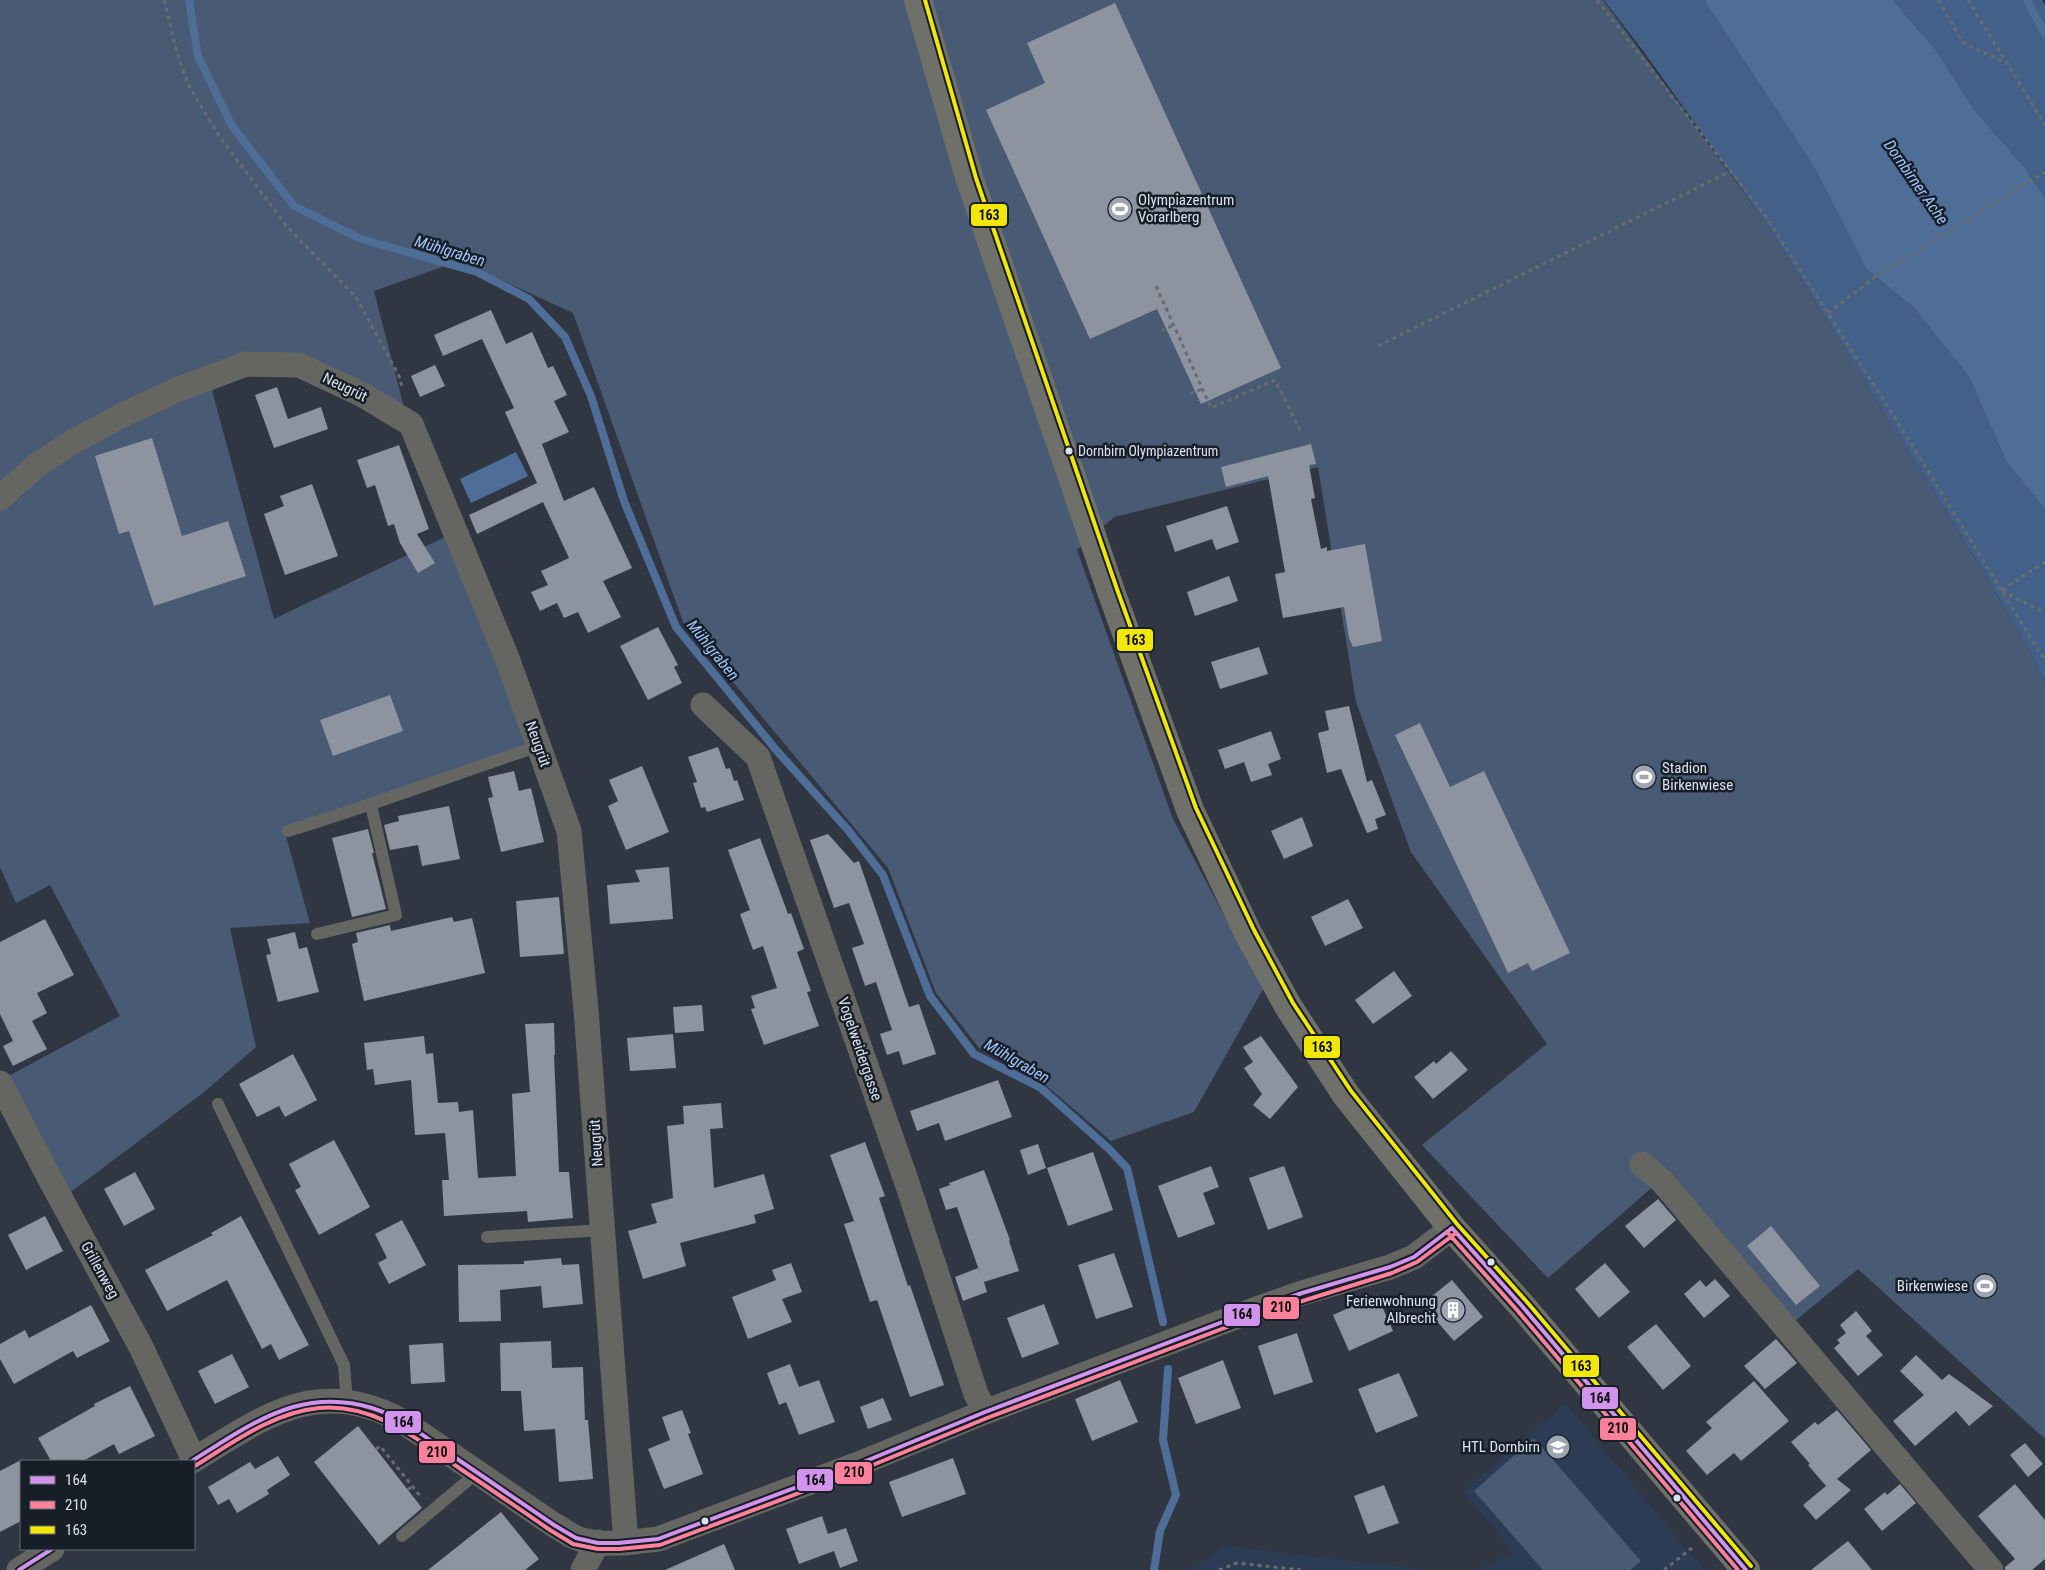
<svg xmlns="http://www.w3.org/2000/svg" width="2045" height="1570" font-family="'Roboto Condensed',sans-serif">
  <style>
    .built { fill: #2c3c54 }
    .green { fill: #485a74 }
    .forest { fill: #436188 }
    .water { fill: #4e6d97 }
    .lines { fill: none; stroke-linecap: round; stroke-linejoin: round }
    .stream { stroke: #4e6d97; stroke-width: 8 }
    .building { fill: #8d949f }
    .path { stroke: #696c6c; stroke-width: 3; stroke-dasharray: 4 4; stroke-linecap: butt }
    .lane { stroke: #656661; stroke-width: 12 }
    .street { stroke: #656661; stroke-width: 25 }
    .secondary { stroke: #6f7069; stroke-width: 28 }
    .bus-1-casing { stroke: #171e27; stroke-width: 8 }
    .bus-2-casing { stroke: #171e27; stroke-width: 8 }
    .bus-3-casing { stroke: #171e27; stroke-width: 8 }
    .bus-1 { stroke: #d193ec; stroke-width: 4 }
    .bus-2 { stroke: #ff809a; stroke-width: 4 }
    .bus-3 { stroke: #f1e800; stroke-width: 4 }
    .bus-dot { fill: #d9e2ef; stroke: #171e27; stroke-width: 2 }
    .labels { text-anchor: middle; dominant-baseline: central; stroke-width: 5; stroke-linejoin: round; paint-order: stroke }
    .bus-label { font-size: 14px; fill: #d9e2ef; stroke: #171e27; text-anchor: start }
    .poi-label { font-size: 15px; fill: #d9e2ef; stroke: #171e27; text-anchor: end }
    .street-label { font-size: 15px; fill: #d9e2ef; stroke: #171e27 }
    .water-label { font-size: 16px; font-style: italic; fill: #9ec6fc; stroke: #171e27 }
    .line-badge { stroke: #171e27; stroke-width: 2 }
    .pale-badge-label { font-size: 14px; text-anchor: middle; font-weight: bold; fill: #111 }
  </style>
  <rect width="100%" height="100%" fill="#303743"/>
  <path class="built" d="M1565,1403l139,167h-227l37,-18 -51,-60z
    M1225,1546l203,24h-236z"/>
  <path class="green" d="M0,0h1603l166,227 218,350 41,71 17,35v756l-187,-170 -69,57 -133,-142 -108,94 -126,-133 125,-101 -136,-192 -55,-150 -38,-235 -204,50 -37,33 96,269 90,170 -69,123 -83,29 -70,-60 -61,-32 -44,-56 -48,-125 -205,-246 -110,-309 -114,-52 -85,30 33,128 -107,-56 -93,9 67,247 175,-84 83,211 -248,83 26,94 -80,5 26,119 -52,45 -141,106 -62,-118 119,-64 -70,-131 -34,18 -16,-36z
    M1534,1438l107,123 -11,9h-87l-69,-79z"/>
  <path class="forest" d="M1604,0h100l112,170 50,99 48,39 55,69 37,84 39,49v173l-17,-35 -41,-71 -218,-350 -125,-175z
    M1893,0h149l3,6v192l-20,-30 -52,-60 -37,-58z"/>
  <path class="water" d="M1704,0h189l43,50 37,58 52,60 20,30v312l-39,-49 -37,-84 -55,-69 -48,-39 -50,-99z
    M516,452l12,24 -57,27 -11,-24z"/>
  <g class="lines">
    <path class="stream" d="M189,0l9,56 34,70 62,80 67,33 116,33 52,27 36,38 26,59 33,105 52,126 101,124 71,79 35,45 47,121 44,58 67,34 68,61 18,19 36,154
      M2027,0l18,34
      M1154,1570l6,-39 16,-36 -13,-55 5,-71"/>
  </g>
  <path class="building" d="M1115,3l166,365 -80,36 -44,-95 -67,30 -104,-229 59,-27 -18,-40z
    M491,310l15,34 26,-12 16,36 5,-2 14,29 -13,6 15,31 -27,12 22,57 30,-14 38,81 -29,13 18,36 -33,16 -10,-21 -14,6 -7,-15 -17,8 -9,-19 17,-7 -7,-14 28,-13 -26,-56 -66,32 -8,-19 68,-32 -32,-71 9,-4 -32,-69 -39,17 -9,-21z
    M435,365l10,21 -25,11 -9,-21z
    M277,387l11,32 33,-12 7,22 -54,19 -19,-53z
    M152,438l30,98 46,-15 18,55 -92,30 -25,-75 -10,3 -24,-78z
    M1311,444l5,20 -7,1 6,33 -4,1 10,50 6,-2v4l38,-7 17,97 -29,6 -4,-9 -5,-31 -61,11 -8,-44 10,-2 -17,-96 -42,11 -5,-20z
    M399,445l30,84 -12,5 18,29 -17,10 -18,-30 -6,-19 -6,2 -13,-41 -8,3 -10,-28z
    M312,484l26,72 -53,19 -21,-61 20,-8 -4,-10z
    M1227,506l12,36 -23,8 -4,-11 -37,13 -9,-26z
    M1229,576l9,25 -43,15 -8,-24z
    M658,627l20,38 -4,2 8,16 -34,17 -28,-54z
    M1259,647l9,27 -48,15 -9,-27z
    M390,695l13,36 -70,25 -13,-36z
    M1349,706l18,76 5,-2 14,35 -11,4 3,10 -11,4 -26,-64 -14,4 -9,-40 11,-3 -4,-19z
    M1420,723l30,64 34,-16 86,182 -38,18 -4,-8 -20,10 -113,-238z
    M1271,731l10,28 -13,5 4,11 -21,7 -7,-20 -19,7 -7,-19z
    M718,747l8,22 4,-1 4,13 3,-1 7,20 -37,12 -2,-5 -4,1 -8,-25 4,-1 -9,-25z
    M642,766l27,66 -43,18 -18,-44 10,-5 -9,-21z
    M514,771l5,20 12,-3 13,54 -43,10 -13,-54 5,-1 -5,-20z
    M449,806l11,53 -38,7 -4,-21 -28,5 -6,-25 15,-4 -1,-5z
    M1302,817l11,29 -29,13 -13,-28z
    M368,829l6,24h-2l14,56 -34,8 -20,-79z
    M828,834l26,29 5,-2 50,146 10,-3 17,50 -33,11 -4,-14 -12,4 -7,-21 12,-4 -16,-48 -11,4 -13,-38 12,-4 -15,-41 -15,5 -24,-68z
    M760,838l28,76 3,-1 13,36 -7,3 14,39 -4,1 12,34 -55,19 -13,-36 4,-1 -4,-12 26,-8 -14,-42 -10,4 -13,-36 10,-4 -22,-60z
    M669,867l4,52 -63,5 -3,-39 33,-3 -5,-12z
    M559,897l5,57 -44,3 -4,-56z
    M1348,899l15,29 -38,18 -14,-29z
    M452,917l2,5 18,-4 13,55 -121,28 -12,-57 6,-2 -2,-9 34,-8 1,6z
    M45,919l29,56 -37,18 10,20 -15,8 15,28 -34,17 -10,-20 10,-5 -13,-27v-72z
    M295,932l4,17 8,-2 12,45 -41,10 -12,-47 5,-1 -4,-15z
    M1394,971l18,25 -39,28 -18,-24z
    M702,1005l2,26 -29,2 -2,-26z
    M554,1023l1,32h-1l5,117h10l4,46 -45,4 -1,-11 -83,5 -2,-36h7l-4,-47 -30,2 -4,-55 -36,5 -2,-16 -6,1 -3,-27 60,-7 2,18 7,-1 5,50 20,-1 1,10 14,-2 5,68 38,-2 -4,-82 18,-2 -5,-68z
    M673,1034l3,34 -46,3 -3,-33z
    M1261,1036l37,51 -28,32 -17,-14 9,-11 -18,-26 9,-6 -10,-15z
    M1451,1051l17,19 -35,29 -19,-22 20,-16 2,3z
    M293,1054l24,46 -32,17 -6,-11 -22,11 -18,-33z
    M998,1080l14,37 -67,24 -6,-18 -22,8 -7,-20z
    M721,1103l2,25 -13,1 4,59 50,-14 10,35 -20,6 2,8 -76,20 6,23 -43,13 -15,-48 29,-8 -6,-19 22,-6 -6,-72 17,-2 -1,-18z
    M334,1140l36,67 -51,28 -24,-45 6,-3 -12,-23z
    M865,1142l20,54 -6,2 29,88 2,-1 34,100 -34,12 -33,-97 -7,2 -26,-78 10,-3 -24,-66z
    M1038,1144l8,24 -18,7 -8,-25z
    M1093,1152l20,58 -45,16 -21,-58z
    M1211,1166l8,21 -16,6 12,31 -37,14 -20,-52z
    M1284,1166l19,51 -35,13 -19,-52z
    M984,1170l26,70 -1,1 10,30 -35,11 3,10 -24,9 -8,-24 23,-9 3,8 -24,-69 -11,3 -7,-21 11,-4 -1,-2z
    M135,1172l20,37 -31,17 -20,-37z
    M1658,1199l18,21 -32,28 -19,-22z
    M45,1216l18,35 -37,19 -18,-35z
    M241,1216l68,129 -30,15 -8,-16 -9,5 -35,-69 -60,31 -22,-41 68,-35 -2,-2z
    M402,1220l24,45 -37,19 -11,-21 9,-5 -12,-24z
    M1771,1226l49,60 -24,19 -49,-59z
    M1114,1253l19,54 -37,12 -18,-54z
    M561,1258l1,7 17,-1 4,40 -40,4 -2,-22 -41,4 1,31 -42,1 -1,-57 66,-1v-3z
    M791,1263l11,29 -20,7 10,23 -44,17 -16,-42 44,-17 -4,-10z
    M1605,1263l25,29 -31,26 -24,-29z
    M1715,1279l15,17 -26,22 -20,-24 16,-14 6,7z
    M1452,1280l31,37 -29,24 -32,-37z
    M1377,1295l16,36 -44,20 -16,-36z
    M1044,1304l15,40 -37,14 -15,-40z
    M91,1305l19,36 -33,17 -4,-7 -59,33 -14,-25v-15l25,-14 4,8z
    M1856,1311l16,20 -6,5 17,19 -25,21 -24,-28 6,-5 -3,-3 9,-7 -6,-8z
    M1656,1324l35,42 -28,24 -36,-43z
    M1297,1333l16,49 -39,13 -16,-49z
    M1776,1339l21,24 -32,26 -21,-23z
    M551,1341l1,27 31,-1 2,53h3l5,59 -34,3 -4,-53 -31,2 -3,-40h-20l-1,-48z
    M443,1343l2,39 -34,2 -2,-39z
    M232,1354l17,33 -34,17 -17,-33z
    M1916,1355l26,25 7,-6 44,32 -24,20 -13,-15 -41,35 -22,-25 31,-26 -24,-24z
    M1223,1360l18,48 -45,16 -18,-46z
    M790,1364l9,23 20,-7 16,42 -36,13 -13,-33 -7,3 -12,-32z
    M1399,1373l19,43 -42,17 -18,-44z
    M1120,1380l18,42 -46,19 -17,-42z
    M1754,1381l35,40 -48,40 -7,-8 -27,22 -21,-24 26,-23 -6,-6z
    M130,1386l25,50 -36,18 -5,-10 -31,17h-32l-13,-23 57,-32 -1,-2z
    M883,1398l9,22 -24,9 -8,-22z
    M682,1410l9,23 -3,1 15,40 -39,15 -16,-40 22,-9 -8,-23z
    M1837,1410l34,40 -34,29 14,11 -35,30 -13,-15 23,-19 -18,-21 2,-1 -19,-22 24,-20 3,3z
    M358,1426l64,82 -43,37 -65,-83z
    M2025,1443l18,21 -15,13 -18,-22z
    M278,1456l12,19 -23,15 2,4 -32,19 -8,-14 -11,6 -10,-18 42,-25 5,7z
    M953,1458l13,36 -64,23 -13,-35z
    M21,1460v61l-21,11v-61z
    M1900,1484l16,19 -34,28 -18,-22 21,-17 2,3z
    M2015,1484l30,36v39l-13,11h-27v-3l10,-8 -37,-43z
    M1384,1485l15,38 -31,11 -14,-38z
    M501,1512l38,47 -14,11h-97z
    M822,1516l6,18 18,-6 12,33 -18,7 -6,-17 -35,13 -13,-35z
    M1848,1541l24,29h-61z
    M724,1544l11,26h-70z"/>
  <g class="lines">
    <path class="path" d="M164,0l13,53 11,31 31,52 69,92 68,69 43,79 4,14
      M1597,0l170,218 142,222 136,221
      M1939,0l23,42 44,21
      M1968,0l77,125
      M1156,286l55,122 64,-28 25,50
      M1828,313l47,-36 170,-105
      M1161,331l13,-6
      M1378,346l353,-175
      M1190,394l12,-5
      M2002,590l43,-28
      M2002,591l43,22
      M376,1449l4,-3 41,51
      M408,1490l4,-4
      M1219,1570l18,-7 64,7
      M1664,1570l28,-22"/>
    <path class="lane" d="M288,831c85,-26 167,-57 251,-85
      M317,934l79,-19 -25,-110
      M218,1104l126,261 3,37
      M487,1237l116,-7
      M402,1536l76,-64"/>
    <path class="street" d="M0,498l36,-32 38,-25 49,-26 51,-24 72,-27 53,1 64,30 48,29 96,234 62,173 17,179 40,533
      M703,705l55,52 149,426 69,211 9,18
      M0,1083l49,94 92,170 53,113
      M1642,1164l19,16 330,390
      M192,1461c72,-44 125,-86 210,-40l152,104c8,4 16,11 25,14 25,8 54,3 79,0l203,-76 124,-51 277,-105 40,-14 88,-26 24,-10 38,-29
      M19,1570l33,-21
      M583,1570l15,-28"/>
    <path class="secondary" d="M918,0l52,180 142,414 78,216 58,123 40,73 58,89 106,133 70,78 224,264"/>
    <defs>
      <path id="bus-1" d="M1452,1228l70,78 224,264
        M192,1461c32,-20 64,-43 101,-54 25,-7 53,-7 79,1 29,9 53,29 78,46 35,24 69,47 104,71l22,13 22,5h20l40,-4 203,-76 124,-51 277,-105 40,-14 88,-26 24,-10 38,-29
        M19,1570l33,-21"/>
      <path id="bus-2" d="M1447,1232l70,78 221,260
        M195,1466c37,-23 79,-54 124,-58 56,-5 100,32 143,62 30,20 59,40 88,60l23,14 25,5h21l41,-4 203,-76 124,-51 277,-105 128,-40 25,-11 39,-29"/>
      <path id="bus-3" d="M925,0l51,178 142,414 78,216 58,122 39,73 58,88 106,133 70,78 224,264"/>
    </defs>
    <use href="#bus-1" class="bus-1-casing"/>
    <use href="#bus-2" class="bus-2-casing"/>
    <use href="#bus-3" class="bus-3-casing"/>
    <use href="#bus-1" class="bus-1"/>
    <use href="#bus-2" class="bus-2"/>
    <use href="#bus-3" class="bus-3"/>
  </g>
  <defs>
    <symbol id="stadium-disc" viewBox="-11 -11 22 22"><circle r="9.5" fill="#9ea6b3" stroke="#171e27"/><path d="M0-5a6.5 5 0 1 0 0 10a6.5 5 0 1 0 0-10ZM-3.5-1.8h7v3.6h-7Z" fill="#fff"/></symbol>
    <symbol id="building-disc" viewBox="-11 -11 22 22"><circle r="9.5" fill="#9ea6b3" stroke="#171e27"/><path d="M-4-6H4V6H1V3H-1V6H-4ZM-2.5-4.3h1.7v1.8h-1.7ZM.8-4.3h1.7v1.8H.8ZM-2.5-1h1.7V.8h-1.7ZM.8-1h1.7V.8H.8Z" fill="#fff"/></symbol>
    <symbol id="school-disc" viewBox="-11 -11 22 22"><circle r="9.5" fill="#9ea6b3" stroke="#171e27"/><path d="M0-5L7-2L0 1L-7-2ZM-4 1L0 2.5L4 1V4Q0 6-4 4Z" fill="#fff"/></symbol>
  </defs>
  <g fill-rule="evenodd">
    <use href="#stadium-disc" x="1106" y="195" width="28" height="28"/>
    <use href="#stadium-disc" x="1630" y="763" width="28" height="28"/>
    <use href="#stadium-disc" x="1971" y="1272" width="28" height="28"/>
    <use href="#building-disc" x="1439" y="1296" width="28" height="28"/>
    <use href="#school-disc" x="1544" y="1433" width="28" height="28"/>
  </g>
  <g class="bus-dot">
    <circle cx="1069" cy="451" r="4.5"/>
    <circle cx="1491" cy="1262" r="4.5"/>
    <circle cx="1677" cy="1498" r="4.5"/>
    <circle cx="705" cy="1521" r="4.5"/>
  </g>
  <g class="labels">
    <g class="bus-label">
      <text x="1078" y="451">Dornbirn Olympiazentrum</text>
    </g>
    <g class="poi-label">
      <text x="1138" y="200" text-anchor="start">Olympiazentrum<tspan x="1138" dy="17">Vorarlberg</tspan></text>
      <text x="1662" y="768" text-anchor="start">Stadion<tspan x="1662" dy="17">Birkenwiese</tspan></text>
      <text x="1968" y="1286">Birkenwiese</text>
      <text x="1436" y="1301">Ferienwohnung<tspan x="1436" dy="17">Albrecht</tspan></text>
      <text x="1540" y="1447">HTL Dornbirn</text>
    </g>
    <g class="street-label">
      <text transform="translate(345 387) rotate(26)">Neugrüt</text>
      <text transform="translate(538 744) rotate(70)">Neugrüt</text>
      <text transform="translate(860 1049) rotate(71)">Vogelweidergasse</text>
      <text transform="translate(596 1143) rotate(-94)">Neugrüt</text>
      <text transform="translate(100 1270) rotate(61)">Grillenweg</text>
    </g>
    <g class="water-label">
      <text transform="translate(1916 182) rotate(55)">Dornbirner Ache</text>
      <text transform="translate(450 251) rotate(17)">Mühlgraben</text>
      <text transform="translate(713 650) rotate(51)">Mühlgraben</text>
      <text transform="translate(1017 1061) rotate(30)">Mühlgraben</text>
    </g>
  </g>
  <g class="line-badge">
    <rect x="970" y="203" width="38" height="24" rx="5" fill="#f1e800"/>
    <rect x="1116" y="628" width="38" height="24" rx="5" fill="#f1e800"/>
    <rect x="1303" y="1035" width="38" height="24" rx="5" fill="#f1e800"/>
    <rect x="1262" y="1296" width="38" height="24" rx="5" fill="#ff809a"/>
    <rect x="1223" y="1303" width="38" height="24" rx="5" fill="#d193ec"/>
    <rect x="1562" y="1354" width="38" height="24" rx="5" fill="#f1e800"/>
    <rect x="1581" y="1386" width="38" height="24" rx="5" fill="#d193ec"/>
    <rect x="384" y="1410" width="38" height="24" rx="5" fill="#d193ec"/>
    <rect x="1599" y="1417" width="38" height="24" rx="5" fill="#ff809a"/>
    <rect x="418" y="1440" width="38" height="24" rx="5" fill="#ff809a"/>
    <rect x="834" y="1461" width="39" height="24" rx="5" fill="#ff809a"/>
    <rect x="796" y="1468" width="38" height="24" rx="5" fill="#d193ec"/>
  </g>
  <g class="pale-badge-label">
    <text x="989" y="220">163</text>
    <text x="1135" y="645">163</text>
    <text x="1322" y="1052">163</text>
    <text x="1281" y="1312">210</text>
    <text x="1242" y="1319">164</text>
    <text x="1581" y="1371">163</text>
    <text x="1600" y="1403">164</text>
    <text x="403" y="1427">164</text>
    <text x="1618" y="1433">210</text>
    <text x="437" y="1457">210</text>
    <text x="854" y="1477">210</text>
    <text x="815" y="1485">164</text>
  </g>
  <rect x="20" y="1460" width="175" height="90" fill="#171e27" stroke="#656c77"/>
  <rect x="30" y="1476" width="25" height="8" fill="#d193ec" stroke="#656c77"/>
  <text x="65" y="1485" font-size="15" fill="#d9e2ef">164</text>
  <rect x="30" y="1501" width="25" height="8" fill="#ff809a" stroke="#656c77"/>
  <text x="65" y="1510" font-size="15" fill="#d9e2ef">210</text>
  <rect x="30" y="1526" width="25" height="8" fill="#f1e800" stroke="#656c77"/>
  <text x="65" y="1535" font-size="15" fill="#d9e2ef">163</text>
</svg>
